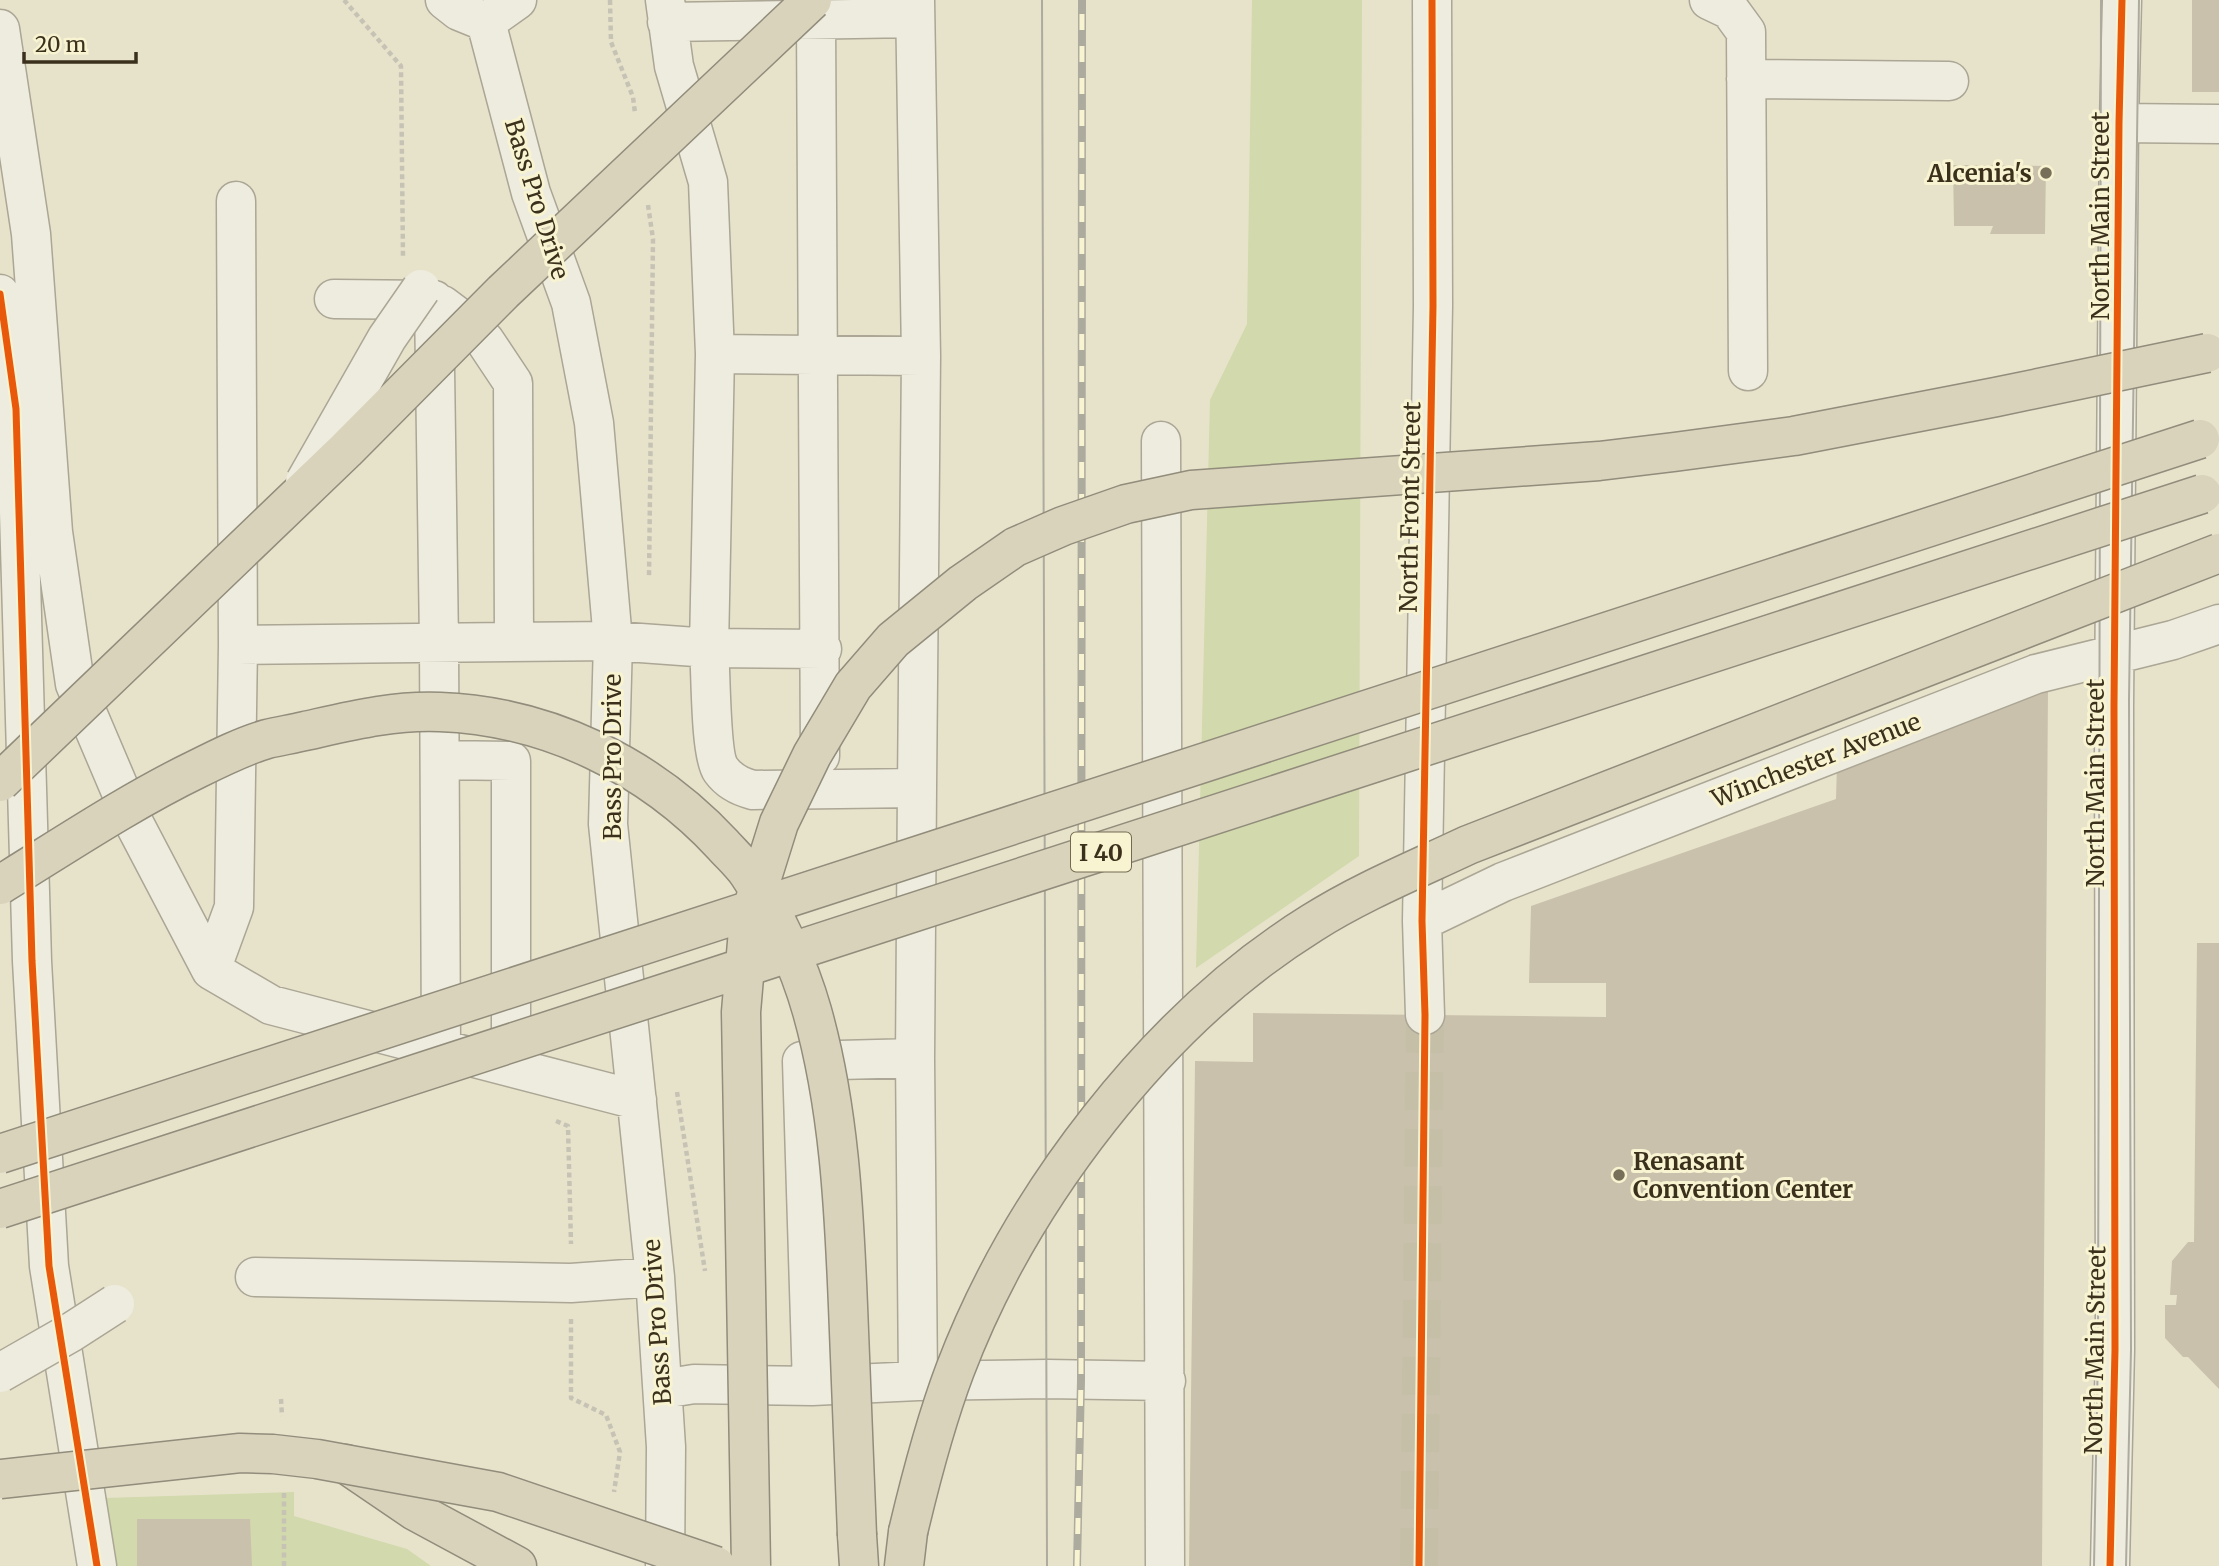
<svg xmlns="http://www.w3.org/2000/svg" width="2219" height="1566" font-family="Merriweather,serif">
  <style>
    .green { fill: #d2d9ac }
    .building { fill: #cac1ac }
    .lines { fill: none; stroke-linecap: round; stroke-linejoin: round }
    .minor-tunnel { stroke: #c5bfa8; stroke-width: 38; stroke-dasharray: 38 19; stroke-linecap: butt }
    .minor-casing { stroke: #aba695; stroke-width: 41 }
    .highway-casing { stroke: #918c7b; stroke-width: 41 }
    .path { stroke: #c6c3b5; stroke-width: 4.5; stroke-dasharray: 5 3.5; stroke-linecap: butt }
    .minor { stroke: #eeecde; stroke-width: 38 }
    .highway { stroke: #d9d3bc; stroke-width: 38 }
    .tram { stroke: #adaa9e; stroke-width: 2 }
    .rail-casing { stroke: #adaa9e; stroke-width: 8 }
    .rail { stroke: #f8f3d0; stroke-width: 5; stroke-dasharray: 16; stroke-linecap: butt }
    .minor-bridge-casing { stroke: #aba695; stroke-width: 41; stroke-linecap: butt }
    .highway-bridge-casing { stroke: #918c7b; stroke-width: 41; stroke-linecap: butt }
    .minor-bridge { stroke: #eeecde; stroke-width: 38 }
    .highway-bridge { stroke: #d9d3bc; stroke-width: 38 }
    .cycleway-casing { stroke: #f8f3d0; stroke-width: 11 }
    .cycleway { stroke: #e8590c; stroke-width: 7 }
    .poi-dot { fill: #776f59; stroke: #f8f3d0; stroke-width: 2.5 }
    .labels { text-anchor: middle; dominant-baseline: central; stroke-width: 6; stroke-linejoin: round; paint-order: stroke }
    .shield { fill: #f8f3d0; stroke: #746a52; stroke-width: 2 }
    .shield-label { font-size: 23px; font-weight: bold; fill: #3b301c }
    .poi-label { font-size: 24px; font-weight: bold; fill: #3b301c; stroke: #f8f3d0; text-anchor: end }
    .street-label { font-size: 24px; fill: #3b301c; stroke: #f8f3d0 }
  </style>
  <rect width="100%" height="100%" fill="#e7e3cb"/>
  <path class="green" d="M1252,0h110l-3,856 -163,112 14,-568 37,-76z
    M294,1492v24l113,33 24,17h-315l-11,-68z"/>
  <path class="building" d="M2192,0h27v92h-27z
    M1953,165l93,1 -1,68h-55l3,-8h-39z
    M2048,688l-6,878h-853l6,-505 58,1v-49l353,4v-34h-77l2,-77 305,-107 1,-37z
    M2197,943h22v446l-31,-32h-5l-18,-19v-33h11l1,-10h-7l2,-34 16,-19h6z
    M137,1519h113l2,47h-115z"/>
  <g class="lines">
    <path class="minor-tunnel" d="M1419,1566l6,-551"/>
    <defs>
      <path id="minor" d="M445,0l14,11 27,11 31,-22
        M1709,0l21,10 16,22 2,339
        M816,19l4,737
        M486,22l45,171 40,110 23,120 19,218 -5,183 47,453 11,170 -1,119
        M667,22l248,-4
        M0,29l31,205 22,298 22,152 60,141 76,145 60,35 366,95
        M1746,79l203,2
        M2119,123l100,1
        M236,201l2,444
        M0,294l16,115 16,552 17,305 48,300
        M334,299l100,1 5,343 2,401
        M442,305l28,21 15,15 28,42 1,259
        M715,354l206,2
        M1161,441l4,1125
        M822,649l-113,-1c2,23 1,107 12,122 8,11 20,17 32,20l164,-2 4,-432 -6,-356
        M440,760l71,1v305
        M917,788l-2,270 3,323
        M1422,921l81,-39 533,-208 137,-34 46,-16
        M211,970l23,-63 4,-262 375,-4 96,7 6,-294 -7,-172 -34,-116 -9,-66
        M1425,1015l-3,-94 11,-615 -1,-306
        M255,1277l316,6 84,-6
        M812,1386l-10,-325 113,-3
        M663,1389l31,-5 118,2 106,-5 129,-2 119,2
        M2110,1566l5,-216 -1,-644 5,-583 3,-123"/>
      <path id="highway" d="M346,1464l69,47 102,55
        M857,1535l2,31
        M904,1566l4,-34"/>
    </defs>
    <use href="#minor" class="minor-casing"/>
    <use href="#highway" class="highway-casing"/>
    <path class="path" d="M344,0l57,66 2,192
      M610,0l1,42 22,55 2,16
      M648,205l5,34 -4,339
      M677,1092l28,179
      M556,1121l12,5 3,118
      M571,1319v79l35,17 14,37 -6,40
      M281,1399l1,17
      M284,1566v-75"/>
    <use href="#minor" class="minor"/>
    <use href="#highway" class="highway"/>
    <path class="tram" d="M1042,0l5,1566
      M2094,1566l4,-217 3,-1349
      M2126,1566l5,-216 -2,-650 10,-700"/>
    <defs>
      <path id="rail" d="M1077,1566l4,-186 1,-1380"/>
    </defs>
    <use href="#rail" class="rail-casing"/>
    <use href="#rail" class="rail"/>
    <defs>
      <path id="minor-bridge" d="M305,482l82,-144 34,-49
        M0,1373l70,-40 45,-29"/>
      <path id="highway-bridge" d="M0,782l346,-332 157,-158 309,-292
        M0,885c65,-40 129,-83 197,-116 22,-11 46,-23 70,-30 13,-3 25,-5 38,-8 45,-10 88,-21 135,-19 108,4 210,54 283,133 8,9 18,18 25,28 27,40 51,92 64,138 27,96 32,196 36,295 3,77 6,153 9,229
        M0,1154l2200,-715
        M0,1209l2202,-715
        M0,1479l240,-26 33,1 44,5 181,33 218,74
        M908,1532c13,-55 27,-109 47,-162 65,-171 201,-350 357,-447 49,-31 103,-53 156,-78l751,-292
        M751,1566l-10,-554 8,-93 30,-96 33,-68 41,-69 40,-46 70,-57 52,-36 48,-21 63,-22 65,-14 408,-29 75,-9 120,-16 202,-39 211,-44"/>
    </defs>
    <use href="#minor-bridge" class="minor-bridge-casing"/>
    <use href="#highway-bridge" class="highway-bridge-casing"/>
    <use href="#minor-bridge" class="minor-bridge"/>
    <use href="#highway-bridge" class="highway-bridge"/>
    <defs>
      <path id="cycleway" d="M0,294l16,115 16,552 17,305 48,300
        M1419,1566l6,-551 -3,-94 11,-615 -1,-306
        M2110,1566l5,-216 -1,-644 5,-583 3,-123"/>
    </defs>
    <use href="#cycleway" class="cycleway-casing"/>
    <use href="#cycleway" class="cycleway"/>
  </g>
  <g class="poi-dot">
    <circle cx="2046" cy="173" r="7"/>
    <circle cx="1619" cy="1175" r="7"/>
  </g>
  <g class="labels">
    <rect class="shield" x="1071" y="832.5" width="60" height="39" rx="5"/>
    <g class="shield-label">
      <text x="1101" y="852">I 40</text>
    </g>
    <g class="poi-label">
      <text x="2032" y="173">Alcenia's</text>
      <text x="1633" y="1161" text-anchor="start">Renasant<tspan x="1633" dy="28">Convention Center</tspan></text>
    </g>
    <g class="street-label">
      <text transform="translate(537 199) rotate(73)">Bass Pro Drive</text>
      <text transform="translate(2100 216) rotate(-90)">North Main Street</text>
      <text transform="translate(1410 507) rotate(-89)">North Front Street</text>
      <text transform="translate(612 757) rotate(-90)">Bass Pro Drive</text>
      <text transform="translate(1816 760) rotate(-21)">Winchester Avenue</text>
      <text transform="translate(2095 783) rotate(-90)">North Main Street</text>
      <text transform="translate(657 1322) rotate(-94)">Bass Pro Drive</text>
      <text transform="translate(2095 1350) rotate(-89)">North Main Street</text>
    </g>
  </g>
  <path d="M24 52v10h112v-10" fill="none" stroke="#3b301c" stroke-width="3.5"/>
  <text x="35" y="52" font-size="21" fill="#3b301c" stroke="#f8f3d0" stroke-width="5" paint-order="stroke">20 m</text>
</svg>
